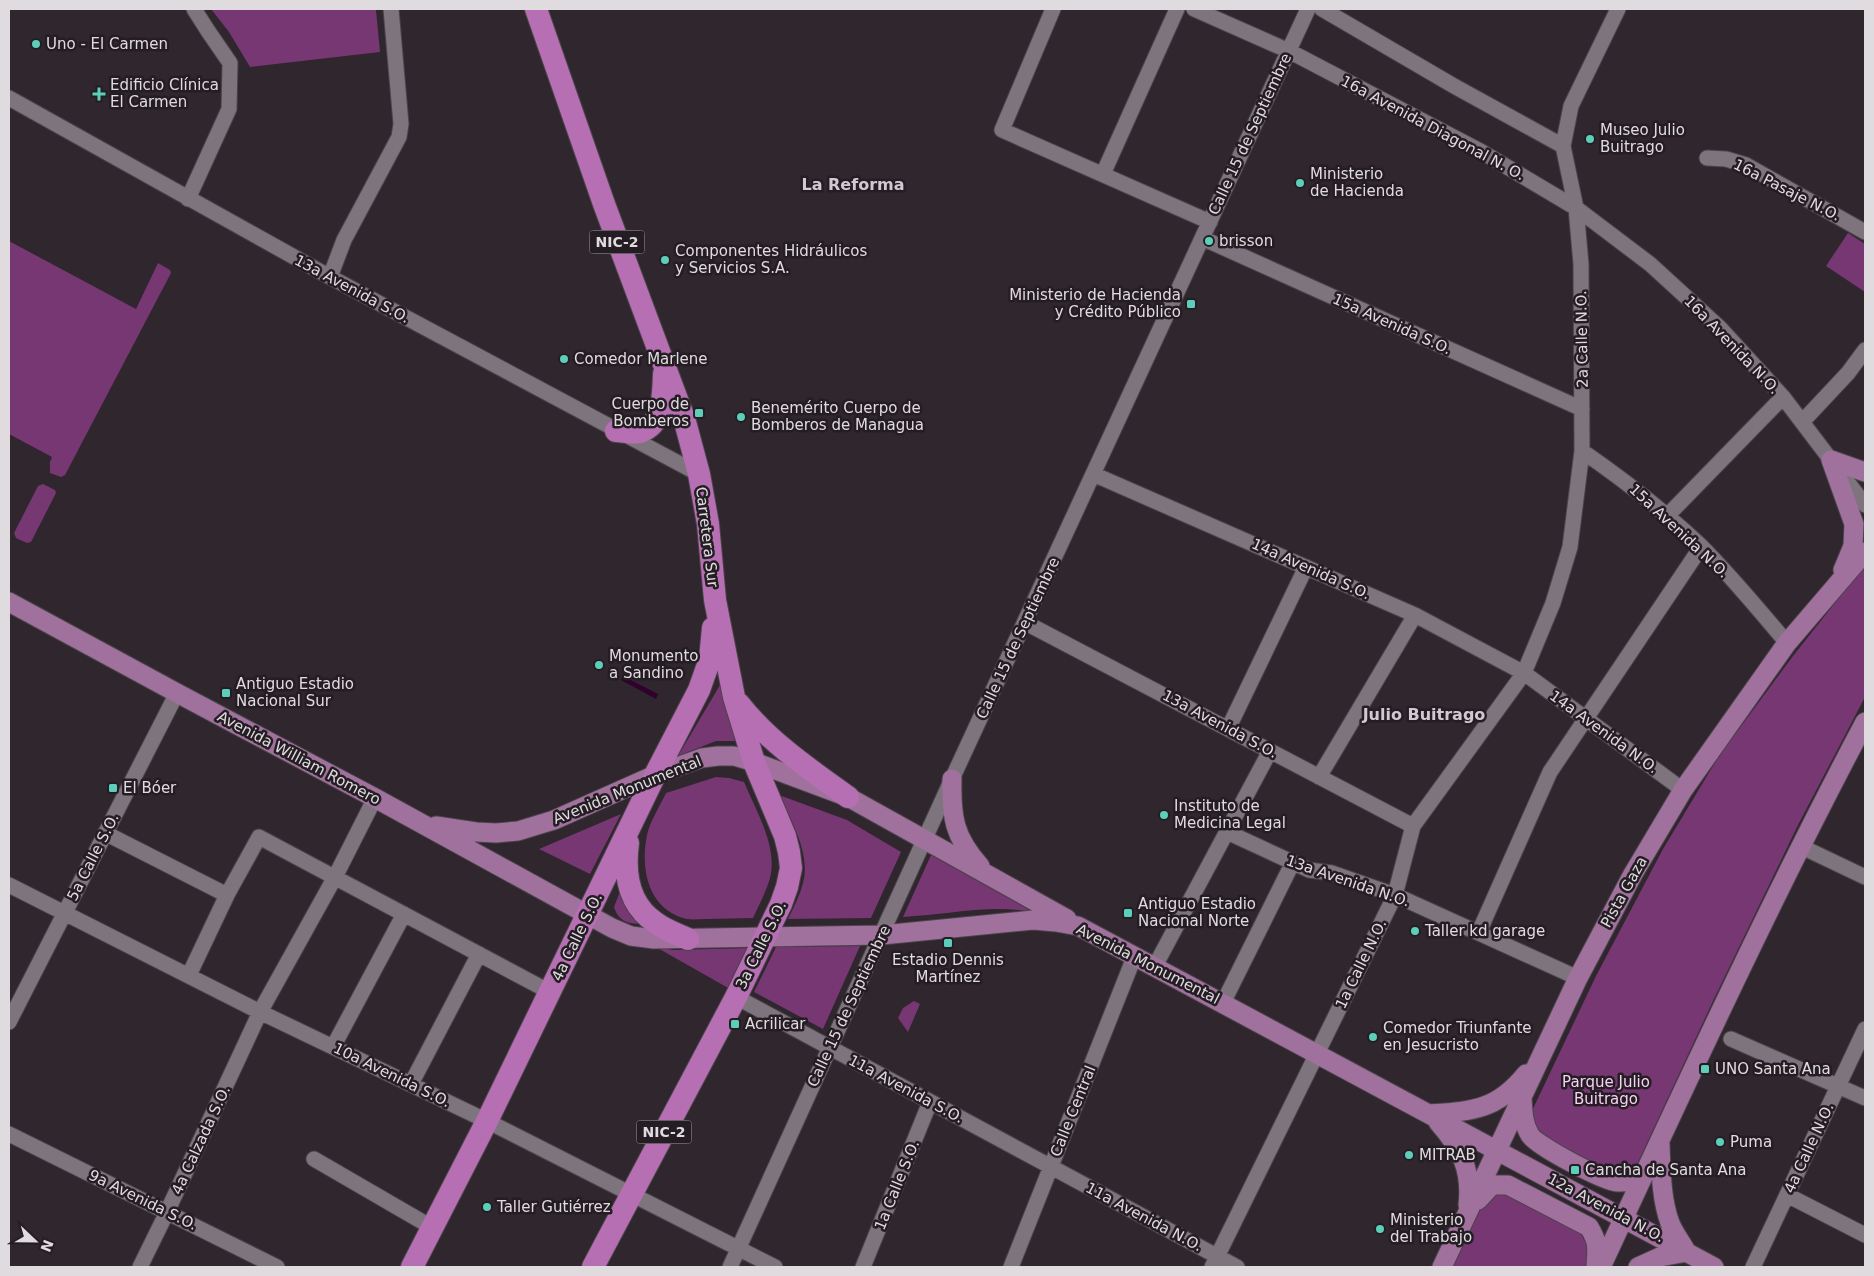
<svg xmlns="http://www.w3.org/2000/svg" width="1874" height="1276" font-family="'DejaVu Sans',sans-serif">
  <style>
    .green { fill: #763773 }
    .water { fill: #30012f }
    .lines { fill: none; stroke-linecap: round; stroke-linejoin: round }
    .minor-casing { stroke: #4b444a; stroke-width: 17 }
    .major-casing { stroke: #4b444a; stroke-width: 21 }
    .highway-casing { stroke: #4b444a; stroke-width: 24 }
    .minor { stroke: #7e747d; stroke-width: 15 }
    .major { stroke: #a0719d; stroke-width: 19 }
    .highway { stroke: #b76fb3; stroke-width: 22 }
    .poi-dot { fill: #5dceb9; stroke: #251d24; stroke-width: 2 }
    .labels { text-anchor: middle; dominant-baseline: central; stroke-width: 5; stroke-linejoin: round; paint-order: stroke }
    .shield { fill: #251d24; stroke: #a8a2a7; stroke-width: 1 }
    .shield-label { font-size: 14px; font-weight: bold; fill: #e0dbdf }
    .poi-label { font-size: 15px; fill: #e0dbdf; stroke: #251d24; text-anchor: start }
    .street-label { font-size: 15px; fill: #e0dbdf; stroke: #251d24 }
    .park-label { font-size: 15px; fill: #f6d1f2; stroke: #251d24 }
    .neighbourhood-label { font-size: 16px; font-weight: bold; fill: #d3c8d2; stroke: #251d24 }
  </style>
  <rect width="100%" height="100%" fill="#2f262e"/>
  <path class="green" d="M211,9h152l13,1 4,42 -130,15 -21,-35z
    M1848,233l17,11v48l-39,-26z
    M9,241l127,68 22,-46 12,7 1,3 -106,202 -4,2 -11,-4v-11l2,-5 -43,-23z
    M43,484l12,6 1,3 -25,49 -4,1 -11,-5 -2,-5 24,-47z
    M1865,565v132l-67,128 -85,176 -79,170 -15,5 -84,-41 -5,-20 66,-139 67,-127 56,-93 74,-100z
    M720,685l20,56h-24l-38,15z
    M716,777l13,1 15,4c12,29 34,64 26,96 -4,14 -11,27 -17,40 -15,0 -31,1 -46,1 -6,0 -14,1 -20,0 -39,-9 -47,-50 -40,-84 3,-14 13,-29 19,-42z
    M779,795l68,25 54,32 -30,66 -83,1c6,-12 12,-24 15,-36 8,-30 -12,-62 -24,-88z
    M621,814l-31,60 -51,-25z
    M931,855l102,57c-43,-8 -86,3 -130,5z
    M624,881l28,43c-17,0 -32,2 -38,-17z
    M654,946l19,4 78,-2 -21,41z
    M860,946l-37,83 -69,-37 22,-45z
    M914,1001l6,3 -12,28 -10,-14 5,-10z
    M1503,1193l77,39 7,13 1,11 -2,11h-134l32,-65 7,-8z"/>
  <path class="water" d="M623,676l35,18 -2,5 -35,-19z"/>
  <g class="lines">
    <defs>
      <path id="minor" d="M1053,9l-51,121 208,92
        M1194,9l95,42 193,101 94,56 74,56 70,64 63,69 82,108
        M1322,9l132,77 109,60
        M9,98l321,179 369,197
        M1707,158l19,1 20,6 119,67
        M1103,174l74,-165
        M188,199l41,-90 1,-46 -22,-32 -14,-22
        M1202,238l380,171
        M330,277l14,-37 55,-103 2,-13 -10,-115
        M1803,421l45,-48 17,-23
        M1582,451c42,29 82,60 119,95 31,31 58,64 86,97
        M1093,474l322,141 109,58 159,117
        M1667,516l116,-119
        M1026,623l387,203
        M1228,729l78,-162
        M1319,777l96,-162
        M1227,832l82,38 23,3 63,22 183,83
        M105,833l122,62
        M1800,846l65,31
        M9,885l251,127 227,109 288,146
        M1479,932l71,-160 151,-225
        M1155,966l115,-215
        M189,975l38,-80 32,-58 291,155
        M736,997l501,270
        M1223,1003l69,-139
        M9,1022l168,-329
        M1731,1039l134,59
        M333,1047l71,-133
        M411,1084l68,-130
        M9,1134l268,133
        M314,1159l119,69
        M1787,1195l78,40
        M140,1267l27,-55 93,-200 75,-135 40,-79
        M730,1267l222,-488 356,-770
        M863,1267l67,-165
        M1011,1267l124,-312
        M1212,1267l183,-372 18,-69 111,-153 29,-70 17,-56 12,-96 -1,-187 -5,-56 -13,-62 8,-40 47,-97
        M1753,1267l112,-238"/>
      <path id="major" d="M1831,460l23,64 -1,22 -10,24
        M1831,460l34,12
        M9,602l168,91 198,105 237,130 19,8 23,3 228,-4 151,-15 23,2 22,4 636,341
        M952,779c-1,38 2,58 28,87
        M436,826l40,6 20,1 22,-2 36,-11 101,-45 47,-17 16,-2h16l20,6 94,35 219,122
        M1522,1098c1,13 1,26 8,37 7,11 75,47 88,47 12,1 18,-5 28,-11
        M1430,1114c43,-3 67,-4 96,-40
        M1438,1122c23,26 34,48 30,83
        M1660,1144c1,25 1,55 10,79 4,10 11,19 16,28
        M1478,1200l14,-15h16l81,42c10,16 8,22 7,40
        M1442,1267l136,-289 55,-104 50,-84 104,-147 78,-91
        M1601,1267c85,-183 169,-366 264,-545
        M1638,1267l22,-10 27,-5"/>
      <path id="highway" d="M536,9l68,195 80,214 15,56 9,50 7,76 19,97 20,65 31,74 4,16 2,16 -4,19 -6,17 -45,93 -143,270
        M616,431c7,0 17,3 24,1 24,-8 23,-37 24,-58
        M739,704c30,38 70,65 109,93
        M628,843c-4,30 0,62 28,80 9,7 21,11 32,16
        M412,1267l75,-146 168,-346 44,-85 11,-31 3,-31"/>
    </defs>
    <use href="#minor" class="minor-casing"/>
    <use href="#major" class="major-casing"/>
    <use href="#highway" class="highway-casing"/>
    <use href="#minor" class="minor"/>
    <use href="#major" class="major"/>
    <use href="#highway" class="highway"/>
  </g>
  <g class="poi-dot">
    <circle cx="36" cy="44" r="5"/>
    <path d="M96.5 86.5h5v5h5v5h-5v5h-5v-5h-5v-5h5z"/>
    <circle cx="1590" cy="139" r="5"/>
    <circle cx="1300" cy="183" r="5"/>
    <circle cx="1209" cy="241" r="5"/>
    <circle cx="665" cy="260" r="5"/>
    <rect x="1186" y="299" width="10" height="10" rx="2.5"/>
    <circle cx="564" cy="359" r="5"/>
    <rect x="694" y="408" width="10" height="10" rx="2.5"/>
    <circle cx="741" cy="417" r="5"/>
    <circle cx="599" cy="665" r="5"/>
    <rect x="221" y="688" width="10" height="10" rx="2.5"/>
    <rect x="108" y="783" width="10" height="10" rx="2.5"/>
    <circle cx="1164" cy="815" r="5"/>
    <rect x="1123" y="908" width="10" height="10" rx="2.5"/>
    <circle cx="1415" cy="931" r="5"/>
    <rect x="943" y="938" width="10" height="10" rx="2.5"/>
    <rect x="730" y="1019" width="10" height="10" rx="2.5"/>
    <circle cx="1373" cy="1037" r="5"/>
    <rect x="1700" y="1064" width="10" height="10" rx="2.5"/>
    <circle cx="1720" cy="1142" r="5"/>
    <circle cx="1409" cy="1155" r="5"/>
    <rect x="1570" y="1165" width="10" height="10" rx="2.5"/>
    <circle cx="487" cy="1207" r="5"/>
    <circle cx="1380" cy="1229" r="5"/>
  </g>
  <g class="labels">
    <g class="shield">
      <rect x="589.5" y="230.5" width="55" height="23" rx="4"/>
      <rect x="636.5" y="1120.5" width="55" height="23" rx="4"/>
    </g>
    <g class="shield-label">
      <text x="617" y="242">NIC-2</text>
      <text x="664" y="1132">NIC-2</text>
    </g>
    <g class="poi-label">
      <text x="46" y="44">Uno - El Carmen</text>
      <text x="110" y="85">Edificio Clínica<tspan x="110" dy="17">El Carmen</tspan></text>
      <text x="1600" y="130">Museo Julio<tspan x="1600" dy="17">Buitrago</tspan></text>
      <text x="1310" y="174">Ministerio<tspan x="1310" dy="17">de Hacienda</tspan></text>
      <text x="1219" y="241">brisson</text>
      <text x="675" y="251">Componentes Hidráulicos<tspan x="675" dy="17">y Servicios S.A.</tspan></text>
      <text x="1181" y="295" text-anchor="end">Ministerio de Hacienda<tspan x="1181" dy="17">y Crédito Público</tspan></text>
      <text x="574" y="359">Comedor Marlene</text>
      <text x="689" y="404" text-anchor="end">Cuerpo de<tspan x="689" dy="17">Bomberos</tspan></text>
      <text x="751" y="408">Benemérito Cuerpo de<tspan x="751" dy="17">Bomberos de Managua</tspan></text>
      <text x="609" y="656">Monumento<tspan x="609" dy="17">a Sandino</tspan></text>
      <text x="236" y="684">Antiguo Estadio<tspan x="236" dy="17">Nacional Sur</tspan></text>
      <text x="123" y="788">El Bóer</text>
      <text x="1174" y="806">Instituto de<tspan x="1174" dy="17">Medicina Legal</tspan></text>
      <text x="1138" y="904">Antiguo Estadio<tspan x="1138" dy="17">Nacional Norte</tspan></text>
      <text x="1425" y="931">Taller kd garage</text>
      <text x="948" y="960" text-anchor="middle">Estadio Dennis<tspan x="948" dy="17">Martínez</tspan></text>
      <text x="745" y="1024">Acrilicar</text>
      <text x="1383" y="1028">Comedor Triunfante<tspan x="1383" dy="17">en Jesucristo</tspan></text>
      <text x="1715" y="1069">UNO Santa Ana</text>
      <text x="1730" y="1142">Puma</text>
      <text x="1419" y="1155">MITRAB</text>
      <text x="1585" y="1170">Cancha de Santa Ana</text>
      <text x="497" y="1207">Taller Gutiérrez</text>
      <text x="1390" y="1220">Ministerio<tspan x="1390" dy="17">del Trabajo</tspan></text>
    </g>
    <g class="street-label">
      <text transform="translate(1433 128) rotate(28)">16a Avenida Diagonal N. O.</text>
      <text transform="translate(1250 134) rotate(-65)">Calle 15 de Septiembre</text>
      <text transform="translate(1787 190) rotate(27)">16a Pasaje N.O.</text>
      <text transform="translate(352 289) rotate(28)">13a Avenida S.O.</text>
      <text transform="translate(1392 324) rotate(24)">15a Avenida S.O.</text>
      <text transform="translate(1582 339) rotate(-91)">2a Calle N.O.</text>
      <text transform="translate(1732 345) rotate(46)">16a Avenida N.O.</text>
      <text transform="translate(1679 531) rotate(43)">15a Avenida N.O.</text>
      <text transform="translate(707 537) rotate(83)">Carretera Sur</text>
      <text transform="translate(1311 569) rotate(24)">14a Avenida S.O.</text>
      <text transform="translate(1018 638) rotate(-65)">Calle 15 de Septiembre</text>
      <text transform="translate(1220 724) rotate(28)">13a Avenida S.O.</text>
      <text transform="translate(1604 732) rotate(36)">14a Avenida N.O.</text>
      <text transform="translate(299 758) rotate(28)">Avenida William Romero</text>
      <text transform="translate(627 790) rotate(-22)">Avenida Monumental</text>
      <text transform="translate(93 857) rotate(-63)">5a Calle S.O.</text>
      <text transform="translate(1348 881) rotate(19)">13a Avenida N.O.</text>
      <text transform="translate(1624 892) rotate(-61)">Pista Gaza</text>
      <text transform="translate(577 937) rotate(-64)">4a Calle S.O.</text>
      <text transform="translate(761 945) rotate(-64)">3a Calle S.O.</text>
      <text transform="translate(1148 964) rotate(27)">Avenida Monumental</text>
      <text transform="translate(1361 964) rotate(-64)">1a Calle N.O.</text>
      <text transform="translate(849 1006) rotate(-65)">Calle 15 de Septiembre</text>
      <text transform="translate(392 1075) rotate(26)">10a Avenida S.O.</text>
      <text transform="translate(906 1089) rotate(28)">11a Avenida S.O.</text>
      <text transform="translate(1073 1111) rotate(-68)">Calle Central</text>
      <text transform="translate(201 1140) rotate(-65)">4a Calzada S.O.</text>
      <text transform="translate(1809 1148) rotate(-65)">4a Calle N.O.</text>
      <text transform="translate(897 1185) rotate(-68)">1a Calle S.O.</text>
      <text transform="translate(143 1200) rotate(26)">9a Avenida S.O.</text>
      <text transform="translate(1606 1208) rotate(28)">12a Avenida N.O.</text>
      <text transform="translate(1144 1217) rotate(28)">11a Avenida N.O.</text>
    </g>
    <g class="park-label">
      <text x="1606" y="1082">Parque Julio<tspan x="1606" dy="17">Buitrago</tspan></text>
    </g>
    <g class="neighbourhood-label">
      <text x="853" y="184">La Reforma</text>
      <text x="1424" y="714">Julio Buitrago</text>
    </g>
  </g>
  <rect width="1874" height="1276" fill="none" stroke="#e0dbdf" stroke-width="20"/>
  <g transform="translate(35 1241) rotate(112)" stroke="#251d24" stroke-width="4" paint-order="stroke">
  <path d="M0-4L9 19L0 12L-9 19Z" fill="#e0dbdf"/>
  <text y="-8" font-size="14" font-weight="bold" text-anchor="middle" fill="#e0dbdf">N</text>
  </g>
</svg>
